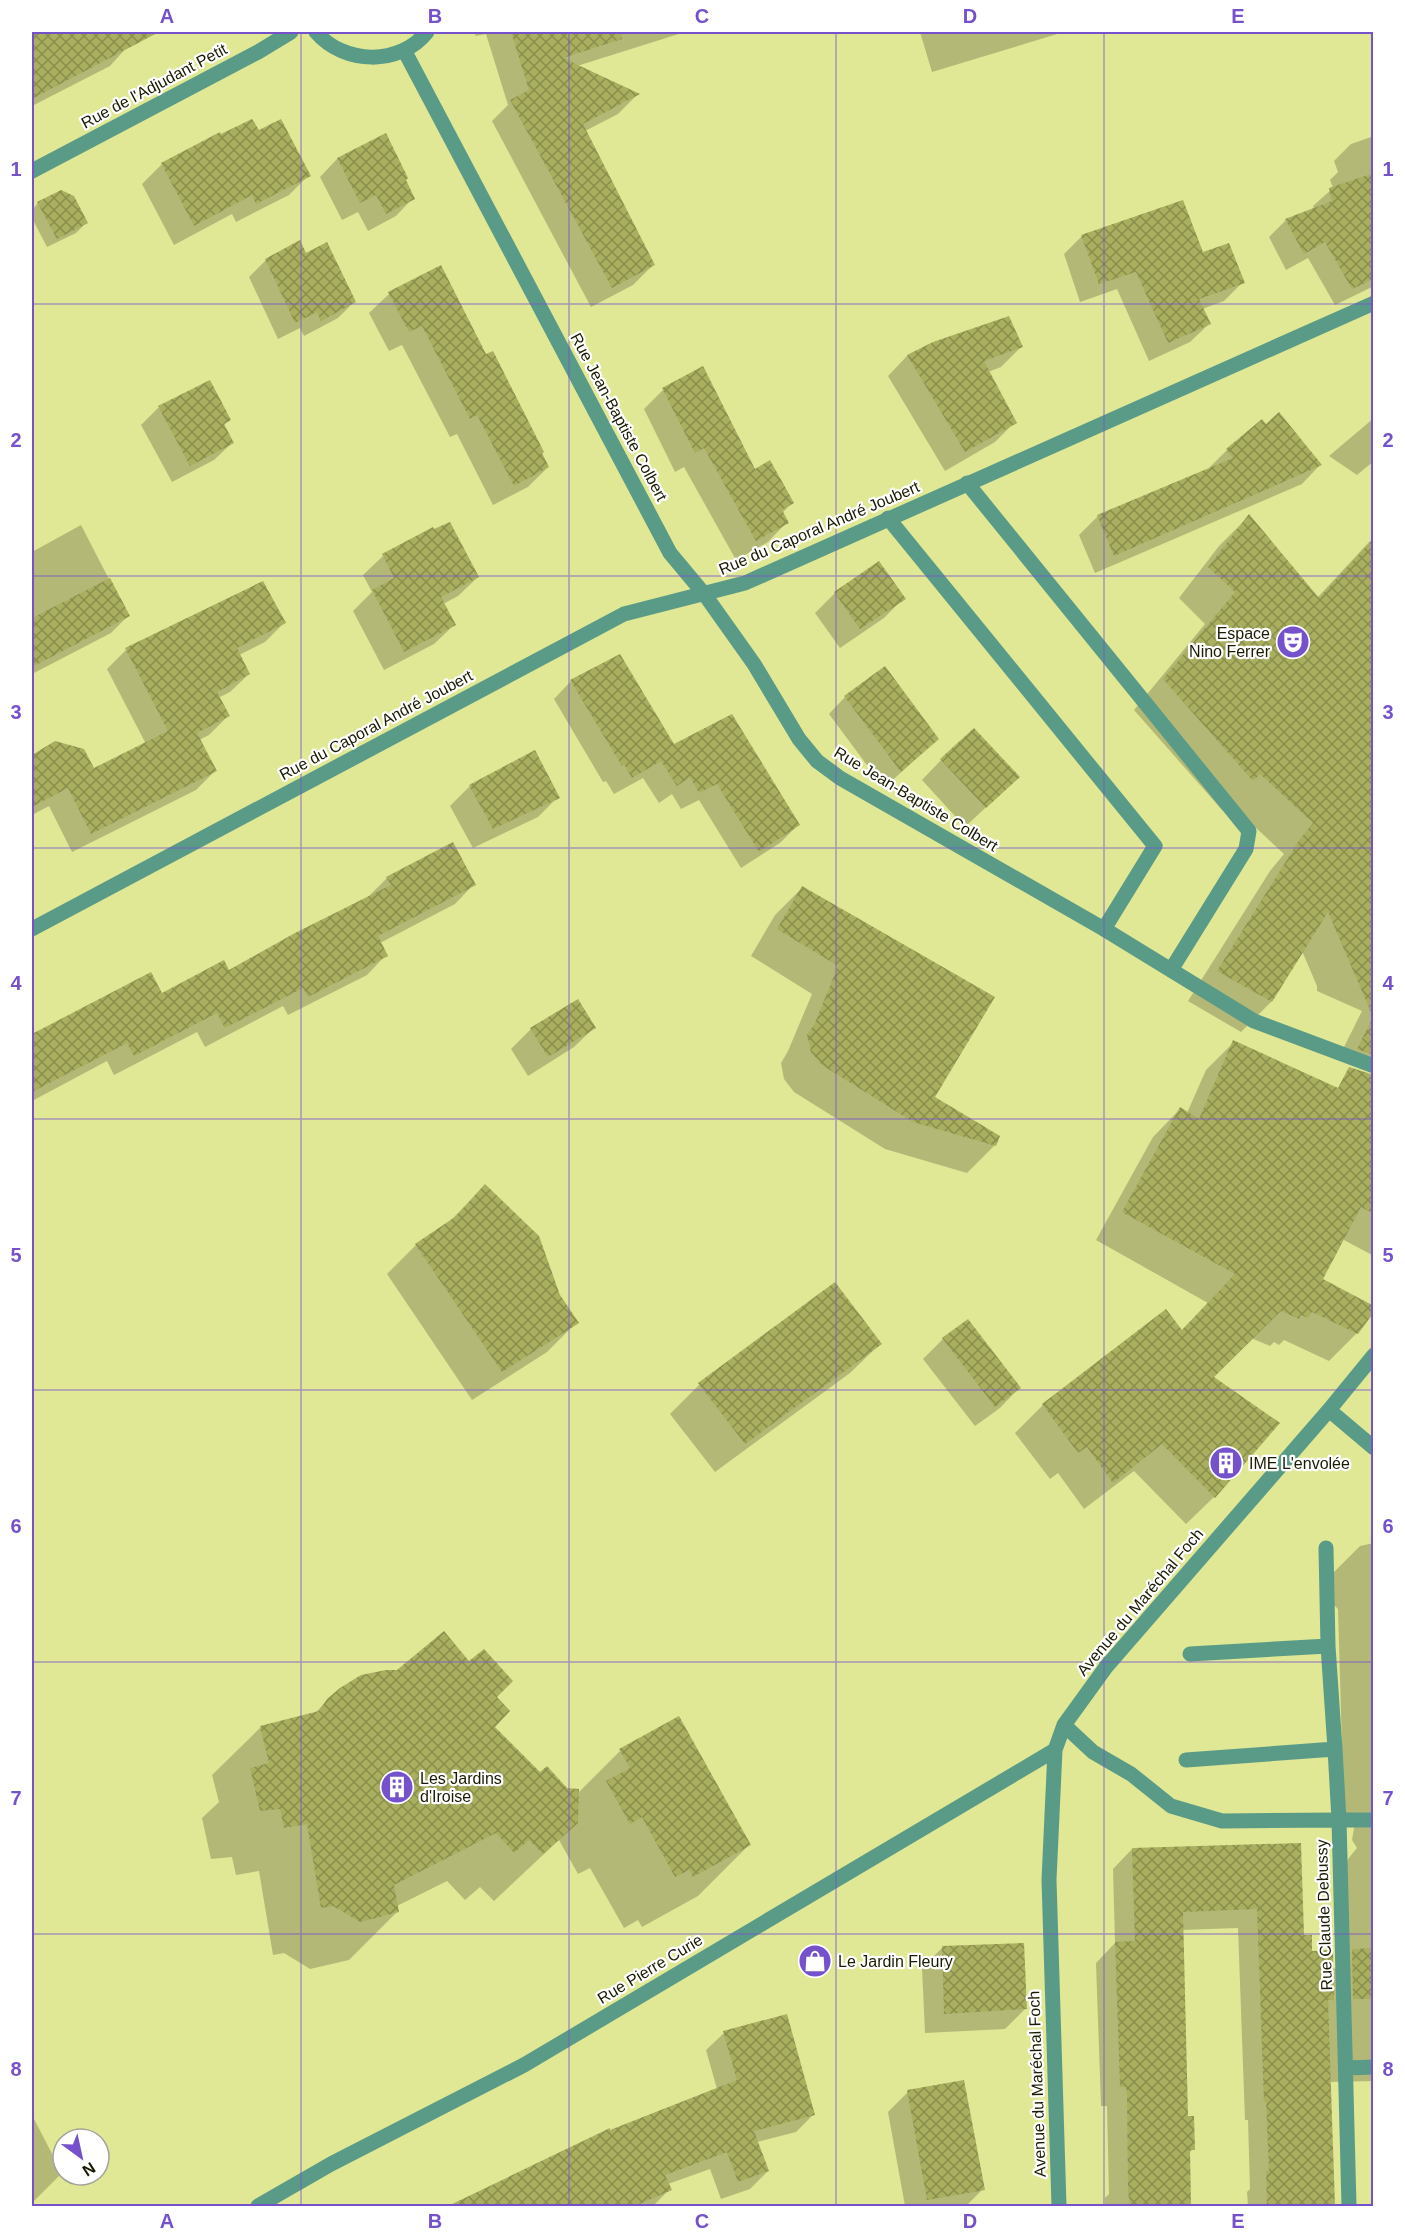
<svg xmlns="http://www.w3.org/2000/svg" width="1405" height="2238" font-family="Helvetica,sans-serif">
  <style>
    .shadow { fill: #0003 }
    .building { fill: url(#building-cross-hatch) }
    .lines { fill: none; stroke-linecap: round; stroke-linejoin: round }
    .lane { stroke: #5a9b87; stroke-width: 15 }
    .street { stroke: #5a9b87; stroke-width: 15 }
    .grid { fill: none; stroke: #7552cc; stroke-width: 1.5; stroke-opacity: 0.55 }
    .labels { text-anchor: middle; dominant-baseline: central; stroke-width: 4.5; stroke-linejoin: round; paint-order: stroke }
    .street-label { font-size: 16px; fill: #1a1b00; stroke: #fff }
    .poi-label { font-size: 16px; fill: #1a1b00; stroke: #fff; text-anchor: start }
    .neatline { fill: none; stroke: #7552cc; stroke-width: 2 }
    .grid-label { font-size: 20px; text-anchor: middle; font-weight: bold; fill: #7552cc }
  </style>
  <defs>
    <pattern id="building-cross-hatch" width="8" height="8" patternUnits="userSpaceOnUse" patternTransform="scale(1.5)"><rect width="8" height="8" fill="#a9af5f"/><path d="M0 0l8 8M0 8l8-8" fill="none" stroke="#898e4c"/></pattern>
  </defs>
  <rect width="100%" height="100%" fill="#e0e795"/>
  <path class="shadow" d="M32,32h122l-26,14 -18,20 -78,40z
    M476,32h209l-108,34 60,29 -19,19 -33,17 68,134 -20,20 -42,22 -99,-186 16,-16 -22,-71 -11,2z
    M920,32h144l-132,40z
    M258,132l51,43 -20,20 -53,27 -4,-8 -58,31 -32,-61 20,-20 58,-28z
    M385,135l28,63 -17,18 -28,15 -10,-19 -16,8 -22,-43 17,-18z
    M1374,136v150l-39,19 -27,-47 -22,12 -17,-33 17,-17 28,-10 -1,-4 20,-18 -3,-8 8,-8 -4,-11 17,-17z
    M38,203l48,20 -10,10 -29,14 -15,-29v-8z
    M1082,236l120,18 41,28 -19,19 -22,8 7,15 -19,18 -41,19 -32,-72 -37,13 -16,-48z
    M305,255l50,46 -17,17 -34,18 -4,-8 -22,11 -29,-62 17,-17z
    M389,294l97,62 62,111 -20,20 -35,18 -36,-71 -7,3 -48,-92 -13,6 -20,-38z
    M934,343l87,4 -20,20 -13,5 27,50 -20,20 -50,29 -57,-95 19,-20z
    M663,390l129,113 -10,10 5,9 -19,20 -32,18 -52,-93 -9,5 -31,-63z
    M159,407l70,13 -6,6 9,17 -18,17 -42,22 -31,-57z
    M1374,418v43l-17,14 -28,-19z
    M1227,450l93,15 -18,19 -207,89 -16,-38 19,-19 110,-47z
    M1249,516l68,82 53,-57 4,4v526l-33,-18 21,-42 -45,-20v-5l-15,-35 -31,51 -30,30 -53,-31 82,-130 14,-17 -55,-51 -7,7 -88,-100 71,-86 -26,-26 40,-52z
    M81,525l47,91 -17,17 -79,41v-122z
    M432,529l46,48 -20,19 -15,8 11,21 -20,19 -50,26 -31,-59 19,-19 -9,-17 20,-19z
    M835,593l69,5 -20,20 -44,30 -25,-35z
    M284,623l-19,19 -26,13 10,19 -19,18 -12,6 10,18 -19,19 -10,5 16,31 -19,19 -124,62 -23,-46 -17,9v-59l23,-13 39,27 52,-26 -39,-75 19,-19z
    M571,681l227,144 -18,18 -39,25 -42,-68 -18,9 -9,-15 -13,9 -16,-25 -29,16 -8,-13 -3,1 -49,-83z
    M845,697l75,58 -36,33 -55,-74z
    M941,760l77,17 -53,50 -43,-47z
    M470,786l88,11 -20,20 -65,31 -23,-42z
    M387,878l87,6 -19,20 -75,39 6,12 -19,20 -79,40 -5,-9 -78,41 -8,-15 -83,43 -7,-14 -75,40v-65l119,-62 10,21 67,-23 140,-75z
    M802,888l131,210 62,47 -28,28 -82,-24 -91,-57 -10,-13 -3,-16 7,-12 24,-57 -61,-38 24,-41z
    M594,1028l-20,19 -46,29 -17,-27 20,-20z
    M1234,1042l103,47 37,12v155l-32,-17 -21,41 36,53 -28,28 -45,-21 -5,5 -5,-3 -4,4 -19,-8 -39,40 2,119 -28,27 -52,-53 -50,38 -26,-36 -8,6 -35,-46 28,-28 138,-74 27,-28 -112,-63 57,-103 27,-28 7,4 19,-43z
    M485,1186l92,136 -30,30 -75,48 -85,-126 29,-29 32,-22z
    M968,1321l51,67 -19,20 -25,18 -52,-67 20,-20z
    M880,1344l-30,29 -135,99 -45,-58 29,-29z
    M1374,1543v538l-44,1 4,123 -86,1 -1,-14 3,-3 -2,-69h-3l-7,-192 -56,2 4,188 7,31 -5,5 1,52h-84v-8l4,-4 -2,-88h-6l-5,-143 19,-20 -2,-74 19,-20 167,-5 4,93 8,16 21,18 16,-16 -3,-86 3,-10 9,-11 -5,-8 3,-18 -11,-5 -6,-208 -8,-8 2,-27 28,-28z
    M495,1697l-2,30 47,47 27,16 11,3 42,-42 129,94 -51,51 -56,31 -4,-7 -14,8 -34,-60 -12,6 -19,-34 -65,61 -14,-14 -15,13 -18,-19 -50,25 1,5 -49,49 -39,9 -26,-16 -11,2 -14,-84 -23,4 -4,-18 -21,2 -9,-41 17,-16 -7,-27 49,-48 53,-13 14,-14z
    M942,1948l83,61 -20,20 -80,4 -3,-65z
    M724,2033l89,82 -17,17 -39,10 11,29 -18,18 -29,10 -11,-30 -42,15 2,5 -17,17h-203l159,-76 1,2 107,-43 -11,-39z
    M908,2092l75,97 -17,17h-61l-17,-94z
    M32,2115l30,58 -30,30z"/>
  <path class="building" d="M32,32h127l-127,67z
    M511,32h110l1,7 -59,19 77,36 -57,30 72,141 -43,23 -102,-188 19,-10z
    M252,119l7,11 22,-11 30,57 -55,28 -4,-9 -58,31 -33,-63 59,-31 1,2z
    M386,133l22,45 -2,2 9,19 -29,15 -10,-19 -16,8 -23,-45z
    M1374,173v106l-22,10 -27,-47 -21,12 -19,-35 47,-18 -3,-13z
    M61,190l13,6 14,27 -31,16 -20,-37z
    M1183,200l20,52 26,-9 16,40 -46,16 12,25 -43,19 -32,-71 -37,12 -18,-49z
    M300,240l6,13 21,-11 29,60 -35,19 -4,-9 -22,11 -30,-64z
    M441,265l45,89 7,-3 51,101 -2,1 7,14 -35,19 -37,-71 -7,4 -48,-93 -13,6 -21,-40z
    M1009,316l14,31 -39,14 33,62 -52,29 -58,-97 26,-13z
    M703,366l52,103 15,-9 24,43 -12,7 7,13 -33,18 -52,-93 -9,5 -33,-65z
    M210,380l21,40 -7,4 10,19 -44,23 -32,-60z
    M1279,412l43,53 -208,91 -17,-41 136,-57 -7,-9 36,-30 4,5z
    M1249,514l70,84 55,-60v517l-17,-6 16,-32 -45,-105 -56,90 -55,-31 83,-132 13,-16 -53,-49 -7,7 -90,-102 72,-87 -27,-25z
    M450,522l29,55 -38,20 15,28 -52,27 -32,-62 22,-12 -12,-24 51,-27 1,2z
    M879,561l27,38 -46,30 -26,-37z
    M110,578l20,38 -98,51v-49z
    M263,581l23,42 -49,25 13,26 -33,18 13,24 -33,17 20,38 -126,63 -23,-46 -36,19v-52l23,-14 29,8 10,19 74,-37 -43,-83z
    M620,654l54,90 58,-30 68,111 -41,27 -42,-68 -18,9 -9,-16 -13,9 -16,-25 -29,17 -8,-14 -2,2 -52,-86z
    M885,666l54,73 -38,33 -57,-76z
    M974,728l46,49 -34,31 -46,-49z
    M535,750l25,48 -67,31 -24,-44z
    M453,842l23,43 -98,51 10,20 -80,41 -5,-9 -78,40 -8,-15 -83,43 -7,-13 -95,49v-58l119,-62 11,21 62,-33 5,10 66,-37 96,-48 -5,-8z
    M802,886l193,111 -60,100 65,39 -4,10 -83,-24 -91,-57 -11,-13 -4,-17 8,-12 23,-57 -61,-37z
    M578,999l18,29 -48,29 -18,-29z
    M1233,1040l105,48 11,-21 25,8v139l-13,-7 -38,72 51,27v6l-16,22 -46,-22 -4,6 -7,-3 -2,4 -18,-8 -67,66 66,46 -65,75 -53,-54 -49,39 -26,-36 -9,6 -36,-49 124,-95 16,21 53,-56 -113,-62 58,-105 19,12z
    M485,1184l54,52 21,59 19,28 -77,49 -87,-128 40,-27z
    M835,1282l47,62 -137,100 -47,-61z
    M968,1319l53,69 -26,19 -53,-69z
    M444,1631l25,30 15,-12 29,32 -16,16 13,14 -15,16 45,45 7,-6 20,22 12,1 -1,34 -35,31 -14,-14 -15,13 -18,-20 -102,52 5,27 -39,10 -27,-16 -12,2 -14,-84 -23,4 -4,-19 -20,2 -10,-43 19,-5 -9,-37 59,-15 8,-12 13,-11 21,-13 25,-5h11z
    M679,1716l72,129 -58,32 -4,-7 -14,7 -33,-60 -12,7 -24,-43 24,-13 -11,-19z
    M1301,1843l3,92h8v16l21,-1 1,50h-6l7,206h-68l-1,-35h3l-3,-70 -2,1 -7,-193 -74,3 5,204h6l1,34h-5l1,56h-61l-2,-14 -1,-98 -1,-7h-6l-5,-145 20,-1 -3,-93z
    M1024,1943l3,66 -83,5 -2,-68z
    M1374,1948v51h-21l-1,-50z
    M787,2014l28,101 -61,16 15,40 -31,11 -11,-30 -62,23 7,15 -37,16h-187l162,-78v2l127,-50 -14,-49z
    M964,2080l21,110 -58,10 -20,-110z"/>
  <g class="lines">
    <path class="lane" d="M967,483l282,348 -3,18 -75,121
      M888,518l267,328 -51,83
      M1326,1548l2,98
      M1190,1654l138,-8 7,103
      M1186,1760l149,-11 4,71h35"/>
    <path class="street" d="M316,32c28,33 84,34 111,0
      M404,50l266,503 35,42 49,69 45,75 18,22 23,17 264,151 150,92 120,45
      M32,171l226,-119 33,-20
      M32,929l592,-315 121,-31 629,-280
      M1329,1410l45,38
      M1064,1725l29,27 38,22 40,32 51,15 117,-1 10,386
      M1347,2068l27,-1
      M258,2206l73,-42 193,-99 531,-315
      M1059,2206l-10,-326 6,-130 9,-25 42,-58 223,-257 45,-55"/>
  </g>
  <path class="grid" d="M301,32v2174M569,32v2174M836,32v2174M1104,32v2174M32,304h1342M32,576h1342M32,848h1342M32,1119h1342M32,1390h1342M32,1662h1342M32,1934h1342"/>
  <defs>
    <symbol id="theatre-disc" viewBox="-11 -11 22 22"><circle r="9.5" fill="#7552cc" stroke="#fff"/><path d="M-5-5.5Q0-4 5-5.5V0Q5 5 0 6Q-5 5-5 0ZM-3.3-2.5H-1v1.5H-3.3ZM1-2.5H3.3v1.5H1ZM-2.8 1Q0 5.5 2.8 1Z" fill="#fff"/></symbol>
    <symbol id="building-disc" viewBox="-11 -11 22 22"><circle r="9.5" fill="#7552cc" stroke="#fff"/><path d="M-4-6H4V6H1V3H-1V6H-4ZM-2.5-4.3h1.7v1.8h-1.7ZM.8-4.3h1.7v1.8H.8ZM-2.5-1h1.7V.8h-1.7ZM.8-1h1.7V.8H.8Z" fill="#fff"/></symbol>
    <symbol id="shop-disc" viewBox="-11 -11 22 22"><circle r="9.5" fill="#7552cc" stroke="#fff"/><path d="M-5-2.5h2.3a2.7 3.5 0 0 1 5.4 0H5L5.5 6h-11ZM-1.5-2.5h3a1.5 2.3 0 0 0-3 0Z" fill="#fff"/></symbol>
  </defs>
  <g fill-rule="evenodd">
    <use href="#theatre-disc" x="1274" y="623" width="38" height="38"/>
    <use href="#building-disc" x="1207" y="1444" width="38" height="38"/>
    <use href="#building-disc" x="378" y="1768" width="38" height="38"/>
    <use href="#shop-disc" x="796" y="1942" width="38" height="38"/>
  </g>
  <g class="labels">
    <g class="street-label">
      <text transform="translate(154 86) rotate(-28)">Rue de l'Adjudant Petit</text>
      <text transform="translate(619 417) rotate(62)">Rue Jean-Baptiste Colbert</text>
      <text transform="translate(819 528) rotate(-23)">Rue du Caporal André Joubert</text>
      <text transform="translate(376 725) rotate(-28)">Rue du Caporal André Joubert</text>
      <text transform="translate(916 799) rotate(31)">Rue Jean-Baptiste Colbert</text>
      <text transform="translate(1140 1602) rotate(-50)">Avenue du Maréchal Foch</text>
      <text transform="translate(1324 1915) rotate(-92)">Rue Claude Debussy</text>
      <text transform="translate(650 1969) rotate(-31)">Rue Pierre Curie</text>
      <text transform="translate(1037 2084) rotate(-92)">Avenue du Maréchal Foch</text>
    </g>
    <g class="poi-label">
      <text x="1270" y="633" text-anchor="end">Espace<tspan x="1270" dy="18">Nino Ferrer</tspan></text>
      <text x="1249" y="1463">IME L'envolée</text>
      <text x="420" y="1778">Les Jardins<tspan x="420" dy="18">d'Iroise</tspan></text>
      <text x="838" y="1961">Le Jardin Fleury</text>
    </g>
  </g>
  <rect width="1405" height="2238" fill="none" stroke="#ffffff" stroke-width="66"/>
  <g transform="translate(81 2157) rotate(147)"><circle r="28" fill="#ffffff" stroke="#a3a499" stroke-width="1.5"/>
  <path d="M0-4.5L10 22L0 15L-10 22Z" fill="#7552cc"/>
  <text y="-9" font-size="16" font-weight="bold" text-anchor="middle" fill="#1a1b00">N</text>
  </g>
  <rect x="33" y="33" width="1339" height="2172" class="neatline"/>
  <g class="grid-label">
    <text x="167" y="23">A</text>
    <text x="435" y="23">B</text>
    <text x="702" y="23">C</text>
    <text x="970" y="23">D</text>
    <text x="1238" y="23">E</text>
    <text x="16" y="176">1</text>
    <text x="1388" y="176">1</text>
    <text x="16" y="447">2</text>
    <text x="1388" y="447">2</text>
    <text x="16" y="719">3</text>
    <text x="1388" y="719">3</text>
    <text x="16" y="990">4</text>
    <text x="1388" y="990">4</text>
    <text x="16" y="1262">5</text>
    <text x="1388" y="1262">5</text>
    <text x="16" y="1533">6</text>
    <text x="1388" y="1533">6</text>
    <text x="16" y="1805">7</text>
    <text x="1388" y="1805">7</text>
    <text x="16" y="2076">8</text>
    <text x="1388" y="2076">8</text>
    <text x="167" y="2228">A</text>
    <text x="435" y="2228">B</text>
    <text x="702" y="2228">C</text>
    <text x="970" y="2228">D</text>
    <text x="1238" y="2228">E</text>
  </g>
</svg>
